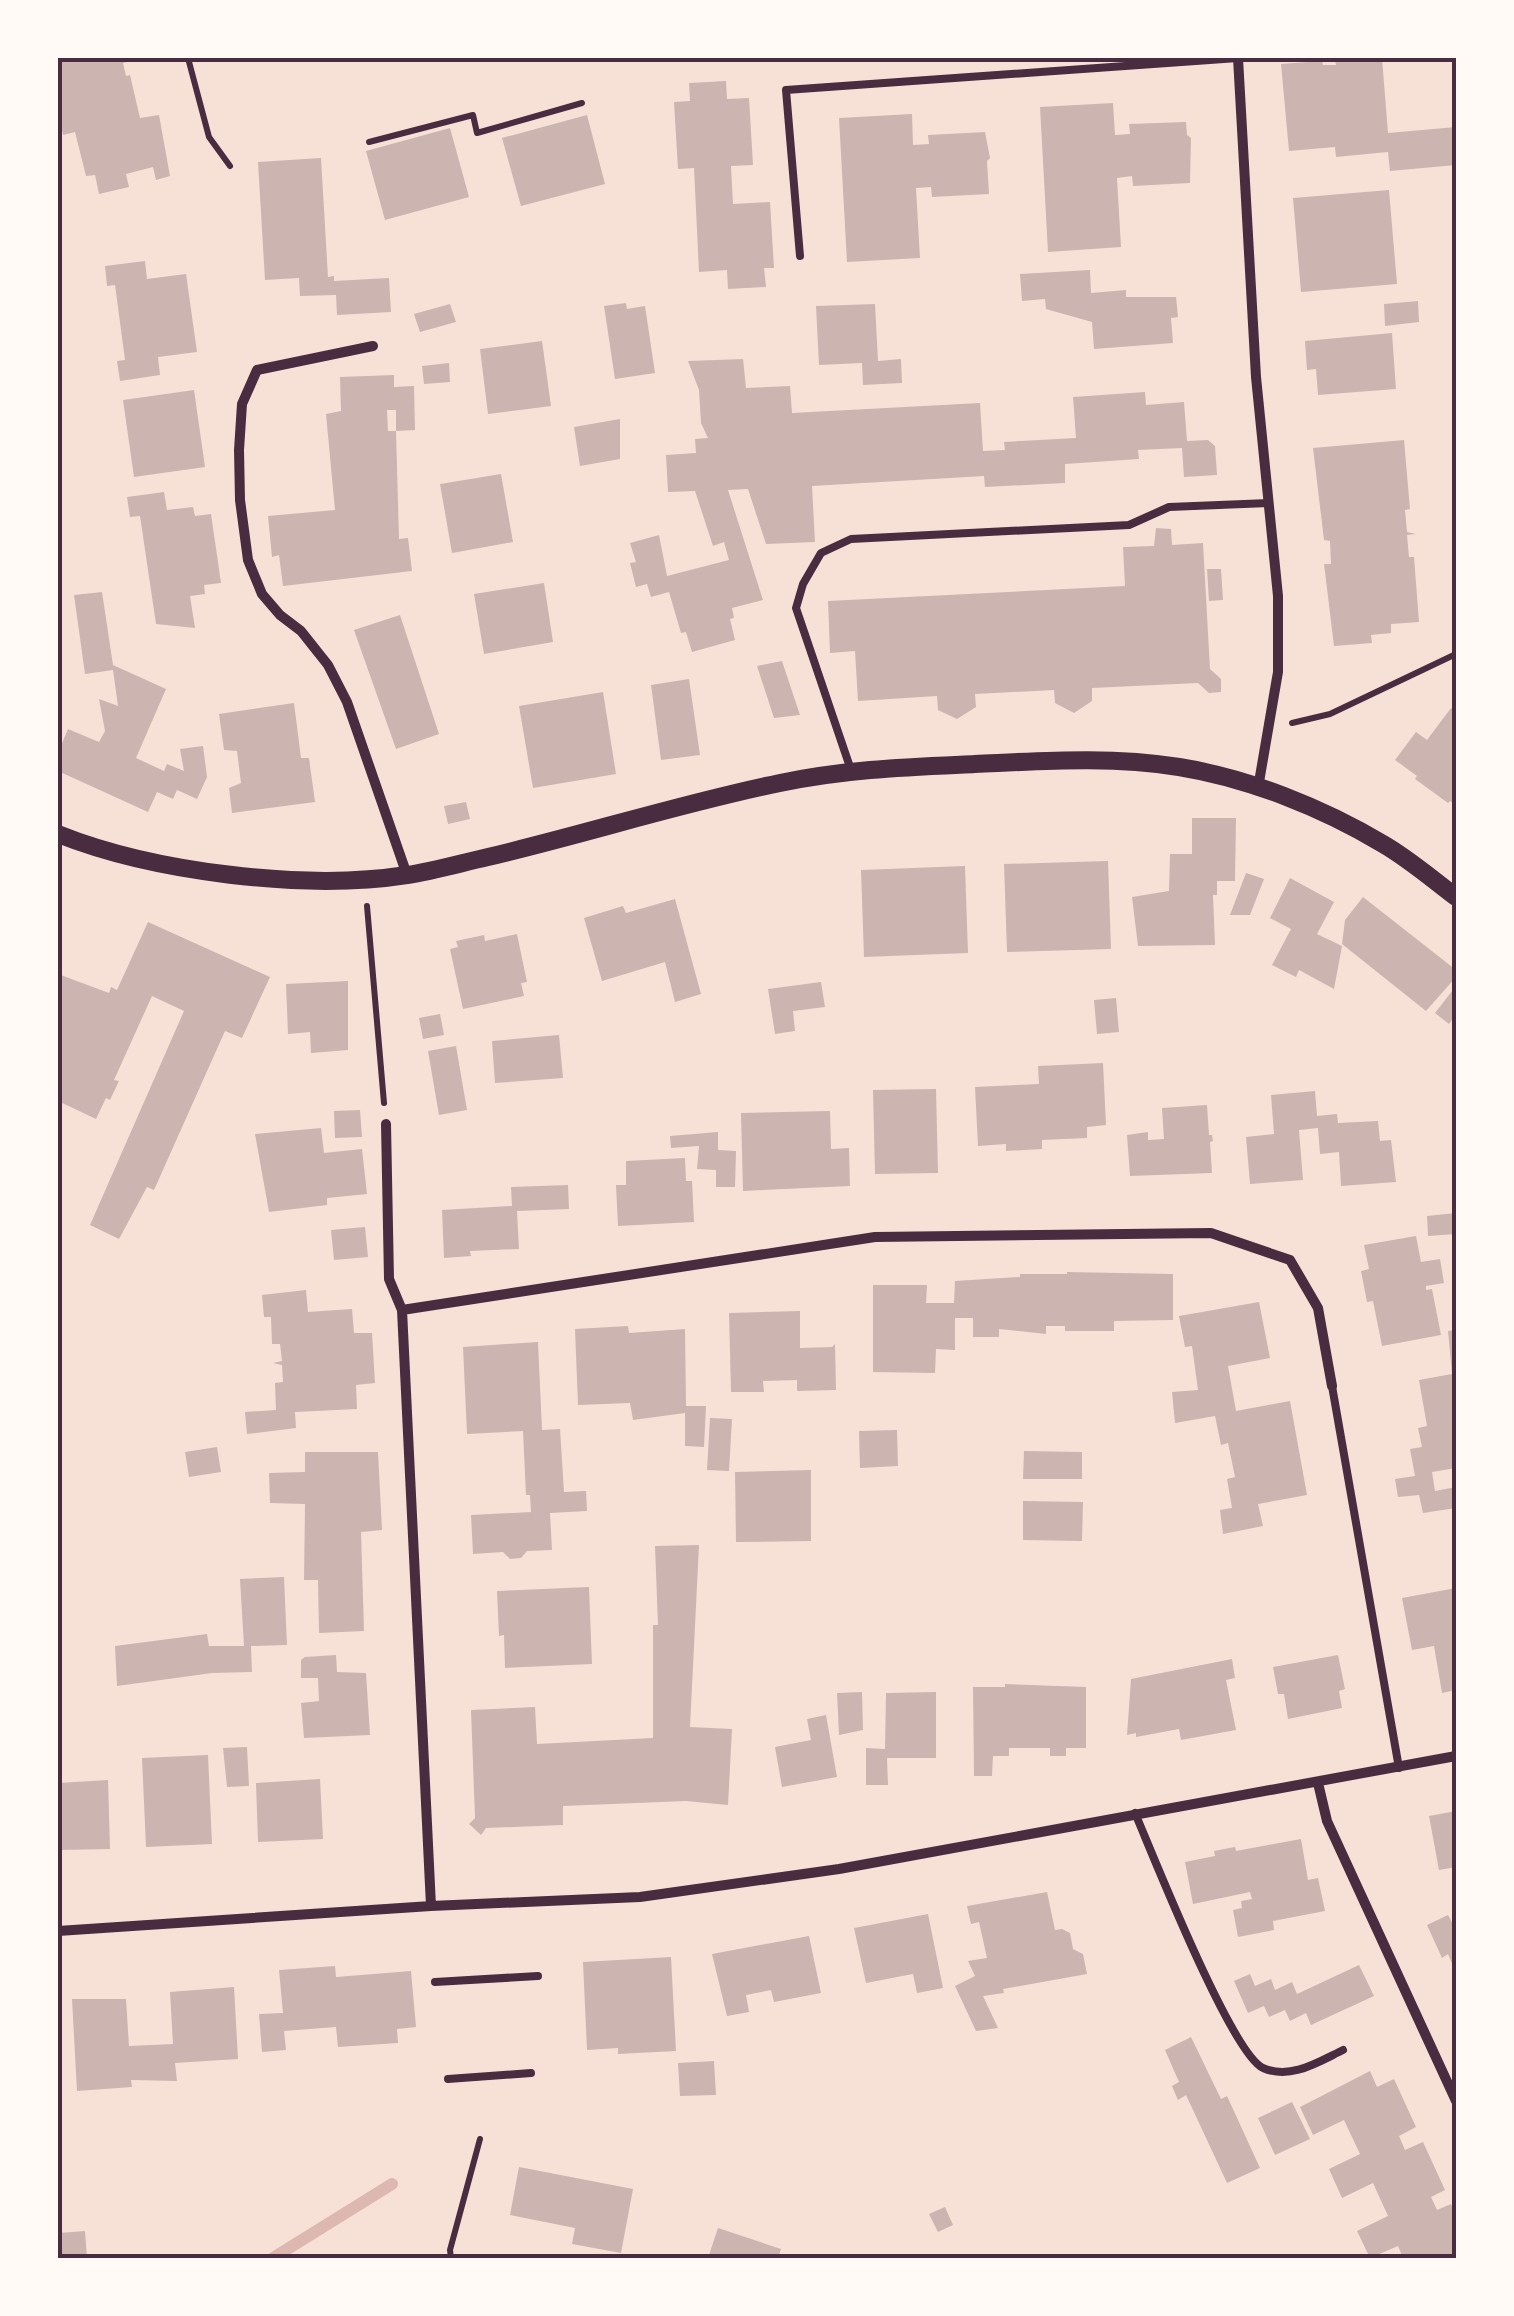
<svg xmlns="http://www.w3.org/2000/svg" width="1514" height="2316" font-family="'Times New Roman',serif">
  <style>
    .lines { fill: none; stroke-linecap: round; stroke-linejoin: round }
    .stream { stroke: #dcb8b0; stroke-width: 12 }
    .building { fill: #ccb4b1 }
    .path { stroke: #4a2c40; stroke-width: 6 }
    .service { stroke: #4a2c40; stroke-width: 8 }
    .minor { stroke: #4a2c40; stroke-width: 10 }
    .tertiary { stroke: #4a2c40; stroke-width: 18 }
    .neatline { fill: none; stroke: #4a2c40; stroke-width: 4 }
  </style>
  <rect width="100%" height="100%" fill="#f7e1d7"/>
  <g class="lines">
    <path class="stream" d="M273,2258l119,-74"/>
  </g>
  <path class="building" d="M58,58h68l1,4 -4,1 3,13 4,-1 10,43 19,-3 11,61 -14,4 -3,-13 -27,7 3,13 -30,7 -4,-19 -9,1 -11,-44 -12,3 -5,-24z
    M1382,58l6,75 68,-6v38l-66,6 -2,-19 -52,5 -1,-10 -46,4 -8,-87 41,-3 1,4h13l-1,-5z
    M726,81l1,18 22,-1 4,67 -22,1 2,38 37,-2 4,66h-10l2,19 -38,2 -1,-19 -28,2 -5,-104 -16,1 -4,-67 16,-1 -1,-18z
    M1113,103l2,32 15,-1 -1,-10 57,-2 1,13 4,3 -1,45 -57,3 -1,-10 -15,2 4,69 -73,5 -8,-145z
    M912,114l1,31 16,-1 -1,-9 57,-3 5,26 -3,3 2,33 -57,3 -1,-10 -15,1 4,70 -73,4 -8,-144z
    M587,115l18,69 -84,22 -19,-68z
    M450,128l19,69 -84,23 -19,-69z
    M321,158l7,119 6,-1v5l55,-3 2,34 -54,3 -1,-20 -36,1 -1,-18 -34,2 -7,-118z
    M1389,190l8,94 -96,8 -8,-94z
    M145,261l2,18 39,-5 11,78 -39,5 2,18 -40,6 -3,-20 8,-1 -10,-75 -8,1 -2,-20z
    M1090,270l1,23 35,-3v7h50l2,20 -7,1 2,25 -79,6 -2,-27 -46,-13 -1,-10 -23,2 -2,-27z
    M1418,301l1,21 -34,4 -1,-22z
    M626,303l1,6 18,-3 10,67 -40,6 -11,-73z
    M450,304l6,18 -36,10 -6,-18z
    M875,304l3,57 23,-2 1,24 -39,2 -1,-22 -43,2 -3,-59z
    M1392,333l4,56 -78,6 -2,-26 -9,1 -2,-29z
    M542,341l9,65 -63,8 -8,-65z
    M743,359l3,29 44,-2 2,27 188,-10 3,48 22,-1 -1,-8 72,-4 -3,-41 72,-5 1,13 38,-3 3,39 21,-1 7,6 2,29 -33,2 -2,-29 -44,2 1,9 -74,5v19l-80,4 -1,-11 -172,10 3,56 -49,2 -18,-55 -20,1 35,110 -31,8 2,10 -4,1 5,21 -43,12 -6,-20 -5,1 -12,-41 -18,5 -4,-13 -11,3 -6,-24 6,-1 -6,-19 29,-8 8,41 62,-16 -5,-18 -11,4 -18,-55 -27,1 -2,-37 30,-2 -1,-14 13,-1 -7,-15 -2,-33 -11,-29z
    M449,363l1,19 -26,2 -2,-18z
    M394,375v12l20,-1 1,44 -19,1v-21h-9l1,21h8l3,108 9,-1 4,33 -129,15 -4,-31 -7,2 -4,-41 67,-6 -9,-96 15,-3 -1,-34z
    M194,390l11,77 -71,10 -11,-77z
    M620,419v40l-40,7 -6,-39z
    M1404,440l6,69 -5,1 2,22 9,2 -9,1 2,22h5l5,65 -28,2v9l-20,2 1,8 -38,3 -10,-82h7l-1,-23 -6,-1 -11,-92z
    M501,474l12,68 -61,11 -12,-69z
    M164,492l3,18 26,-3 2,9 16,-2 10,69 -17,2 1,9 -15,2 5,32 -39,-4 -16,-108 -10,1 -3,-20z
    M1156,528l15,1 1,16 31,-2 7,126 11,10v13l-12,1 -11,-10 -106,5v13l-18,12 -19,-10 -1,-13 -79,4 1,13 -19,12 -19,-9 -1,-14 -79,5 -3,-50 -25,2 -2,-52 297,-15 -2,-39 31,-1z
    M1207,569h14l2,31 -14,1z
    M544,583l9,59 -69,12 -10,-60z
    M102,592l11,73 53,24 -30,69 28,13 3,-7 17,7 -4,-22 23,-3 4,31 -10,22 -20,-9 -4,9 -16,-7 -9,20 -90,-41v-18l10,-24 31,13 6,-11 -6,-32 19,7 -5,-36 -28,4 -11,-79z
    M400,615l39,119 -43,15 -42,-119z
    M782,661l18,54 -26,3 -17,-52z
    M689,679l11,76 -39,5 -10,-75z
    M603,692l13,82 -83,14 -14,-82z
    M294,703l7,55h8l6,44 -83,11 -3,-25 12,-5 -4,-32 -13,-1 -5,-36z
    M1451,708l5,4v93l-6,-4 -2,2 -33,-24 2,-3 -22,-16 21,-28 11,8z
    M466,802l4,17 -22,5 -4,-18z
    M1192,818h44l-1,63h-18v14h-4l2,50 -77,1 -6,-49 37,-6 1,-37h22z
    M1108,861l3,88 -104,3 -3,-88z
    M965,866l3,87 -104,4 -3,-87z
    M1246,873l18,6 -14,36h-20z
    M1290,878l44,24 -17,32 25,12 -8,43 -35,-19 -3,7 -24,-12 19,-36 -21,-11z
    M1363,897l93,73v7l-30,34 -84,-67 3,-24z
    M675,899l26,95 -26,8 -10,-40 -63,19 -18,-63 39,-12 3,7z
    M148,922l122,55 -28,61 -17,-7 -71,159 -7,-3 -28,52 -29,-14 94,-214 -32,-15 -38,84 5,1 -9,19 -4,-2 -10,21 -38,-18v-127l51,19 2,-6 6,3z
    M517,934l10,48 -6,1 3,13 -61,13 -13,-60 8,-2 -2,-6 28,-6 1,6z
    M348,981v69l-37,3 -1,-21 -22,2 -2,-50z
    M821,982l4,25 -32,4 2,20 -20,3 -7,-45z
    M1456,986v29l-7,9 -14,-11z
    M1116,998l3,34 -22,2 -3,-34z
    M440,1014l4,21 -21,4 -4,-21z
    M559,1035l4,43 -68,5 -3,-42z
    M456,1046l11,64 -28,5 -11,-64z
    M1103,1063l3,62 -19,2v11l-45,2v9l-36,2v-7l-28,2 -3,-59 64,-3 -1,-18z
    M936,1089l2,84 -63,1 -2,-84z
    M1315,1091l2,25 20,-2 1,9 40,-2 2,20 11,-1 5,42 -55,4 -2,-34 -19,2 -2,-26 -19,2 4,50 -53,4 -4,-47 28,-3 -3,-39z
    M1207,1105l2,30h3l1,6 -3,1 2,31 -82,3 -3,-41 21,-3v8l16,-1 -2,-31z
    M360,1110l2,27 -27,1 -1,-27z
    M830,1111l1,38 18,-1 1,38 -107,5 -2,-78z
    M321,1128l3,25 38,-4 5,45 -40,4v7l-58,7 -14,-78z
    M718,1132v18l18,1 -1,36h-19v-17l-19,-1 2,-23 -28,2 -1,-12z
    M685,1158l1,23h6l2,41 -76,4 -2,-41h10v-24z
    M568,1185l1,24 -52,2 2,38 -49,2 1,5 -27,2 -2,-48 70,-4 -1,-19z
    M1456,1213v21l-28,2 -1,-20z
    M365,1227l3,30 -34,3 -3,-30z
    M1416,1236l5,26 19,-3 4,24 -18,3v4l6,-1 9,46 -59,11 -9,-45 -6,1 -6,-31 8,-2 -5,-24z
    M1067,1272l106,2v46l-59,1v10h-49v-5h-19v8l-47,-5v8h-26v-19h-18v32l-19,-1 -1,24 -62,-1v-87h54l-1,18h28l1,-22 65,-4v-3h47z
    M306,1290l2,22 44,-3 2,24h18l3,50 -19,2 1,24 -62,3 1,16 -49,6 -2,-22 31,-2 -1,-27 8,-1 -1,-17 -9,-2 9,-2 -2,-17h-8l-1,-27h-7l-2,-22z
    M1259,1302l11,56 -42,8 8,45 54,-10 17,94 -49,9 5,22 -40,8 -3,-24 12,-2 -5,-29 8,-2 -7,-34 -7,2 -6,-29 -40,7 -3,-31 26,-2 -6,-44 -7,1 -6,-31z
    M800,1311v37l32,-1 3,-3 1,46 -39,1v-11l-34,1 1,11h-33l-2,-79z
    M628,1326l1,7 56,-4 1,77h20l-2,41 -19,-1v-33l-52,7 -3,-17 -52,2 -3,-76z
    M1456,1330v138l-24,4 3,19 21,-4v21l-33,5 -4,-18 -21,2 -3,-18 20,-3 -5,-27 12,-2 -4,-19 9,-2 -8,-46 33,-6 -4,-43z
    M538,1342l4,88 18,-1 4,63 22,-1 1,20 -37,2 2,37 -25,1 -6,7 -11,1 -7,-7 -30,2 -2,-39 60,-3 -1,-17h-4l-3,-64 -56,3 -4,-87z
    M710,1418l22,1 -3,52 -22,-1z
    M897,1430l1,36 -38,2 -1,-37z
    M217,1447l4,25 -32,5 -4,-25z
    M1024,1451l58,1v27h-59z
    M305,1452h73l4,78 -21,2 3,99 -45,2 -1,-53h-14l1,-76 -35,-1 -1,-30 36,-1z
    M811,1470v71l-75,1 -1,-70z
    M1023,1501l60,1 -1,39 -59,-1z
    M699,1545l-9,182 42,2 -4,76 -42,-4 -123,5v19l-77,3 -5,7 -12,-11 6,-6 -4,-108 64,-3 2,37 116,-6v-113h5l-3,-79z
    M284,1577l3,68 -36,1 1,26 -40,1 -95,13 -2,-40 92,-12 2,12h35l-4,-67z
    M589,1587l3,77 -87,4 -1,-33 -5,1 -2,-45z
    M1456,1588v102l-14,3 -8,-47 -22,4 -10,-52z
    M336,1655l1,17 29,1 4,62 -66,3 -3,-35 18,-2 -1,-23h-17v-18l4,-3z
    M1338,1655l7,34 -6,2 3,17 -54,11 -4,-25h-6l-5,-27z
    M1232,1659l3,19 -9,2 10,50 -55,10 -2,-11 -43,8v-4l-9,2 4,-56z
    M1005,1684l81,3v61h-20v8h-16v-8h-41v8h-16l-1,20h-18l-1,-89h32z
    M862,1692l1,38 -24,5 -2,-42z
    M936,1692v66h-49l1,27h-22v-37l19,1 1,-56z
    M826,1715l11,62 -55,10 -7,-40 36,-7 -4,-21z
    M247,1747l2,39 -22,1 -4,-39z
    M208,1755l4,89 -66,3 -4,-89z
    M320,1779l3,60 -65,3 -2,-59z
    M108,1780l2,69 -52,1v-67z
    M1456,1811v56l-17,3 -10,-54z
    M1301,1839l7,41 10,-2 7,33 -52,10 1,9 -36,7 -5,-27 9,-2 -1,-7 11,-2 -2,-7 -57,12 -8,-42 30,-6 -1,-5 21,-4 1,4z
    M1047,1892l8,38 7,-1 8,4 3,16 10,5 4,20 -84,15 1,4 -21,3 15,32 -22,3 -21,-45 20,-10 -7,-15 19,-3 -8,-36 -8,2 -4,-18z
    M928,1914l15,74 -26,5 -4,-19 -47,9 -12,-55z
    M1448,1915l5,9 3,-2v51l-8,-19 -6,4 -15,-33z
    M809,1936l12,57 -47,9 -3,-12 -25,5 3,17 -22,4 -15,-62z
    M671,1957l5,94 -58,3v-6l-31,2 -4,-88z
    M1359,1965l15,31 -63,29 -5,-12 -16,8 -5,-11 -16,7 -5,-11 -16,7 -14,-32 16,-7 5,12 16,-7 4,11 17,-8 5,12z
    M335,1966l1,11 75,-6 5,56 -19,2 1,14 -60,4 -2,-20 -52,4 2,19 -24,2 -3,-38 24,-1 -4,-43z
    M234,1987l4,72 -63,4 2,18 -46,-1 1,7 -55,4 -5,-92h54l3,47 44,-2 -3,-52z
    M1191,2037l30,62 6,-3 33,72 -33,15 -41,-88 -8,5 -6,-14 7,-4 -14,-32z
    M714,2061l2,34 -36,1 -2,-33z
    M1370,2071l7,16 17,-8 22,48 -17,9 6,14 18,-8 22,48 -14,7 6,13 14,-6 5,11v43h-53l-5,-12 -28,12 -13,-27 31,-15 -15,-33 -31,15 -13,-29 31,-15 -16,-34 -31,15 -13,-28z
    M1292,2102l18,37 -35,16 -17,-37z
    M519,2167l114,22 -12,64 -49,-9 3,-16 -65,-13z
    M945,2207l8,18 -15,7 -9,-18z
    M718,2228l63,21 -3,9h-70z
    M85,2231l2,27h-26l-2,-25z"/>
  <g class="lines">
    <path class="path" d="M188,58l21,79 21,29
      M369,142l104,-27 4,18 105,-30
      M1292,723l38,-9 126,-60
      M367,906l17,197
      M451,2258l-1,-8 30,-111"/>
    <path class="service" d="M800,256l-14,-166 452,-32
      M851,770l-55,-162 7,-24 18,-31 30,-14 278,-14 40,-18 100,-4
      M1332,1386l67,382
      M1135,1813c18,42 96,240 128,255 28,12 55,-6 80,-18
      M435,1982l103,-6
      M448,2079l83,-6"/>
    <path class="minor" d="M1238,58l18,319 22,219v76l-20,116
      M373,346l-116,24 -15,34 -3,46 1,50 8,60 14,34 18,21 21,16 27,34 19,37 60,173
      M386,1124l3,155 13,31 29,596
      M402,1310l473,-73 336,-4 79,27 28,48 14,78
      M1318,1783l9,38 129,280
      M58,1931l373,-25 209,-9 199,-28 617,-113"/>
    <path class="tertiary" d="M58,834c95,38 247,57 349,41 27,-4 54,-12 81,-18 98,-23 194,-54 292,-74 65,-14 130,-16 195,-19 68,-3 136,-8 204,3 69,11 144,41 204,77 26,15 49,35 73,53"/>
  </g>
  <rect width="1514" height="2316" fill="none" stroke="#fffaf5" stroke-width="120"/>
  <rect x="60" y="60" width="1394" height="2196" class="neatline"/>
</svg>
